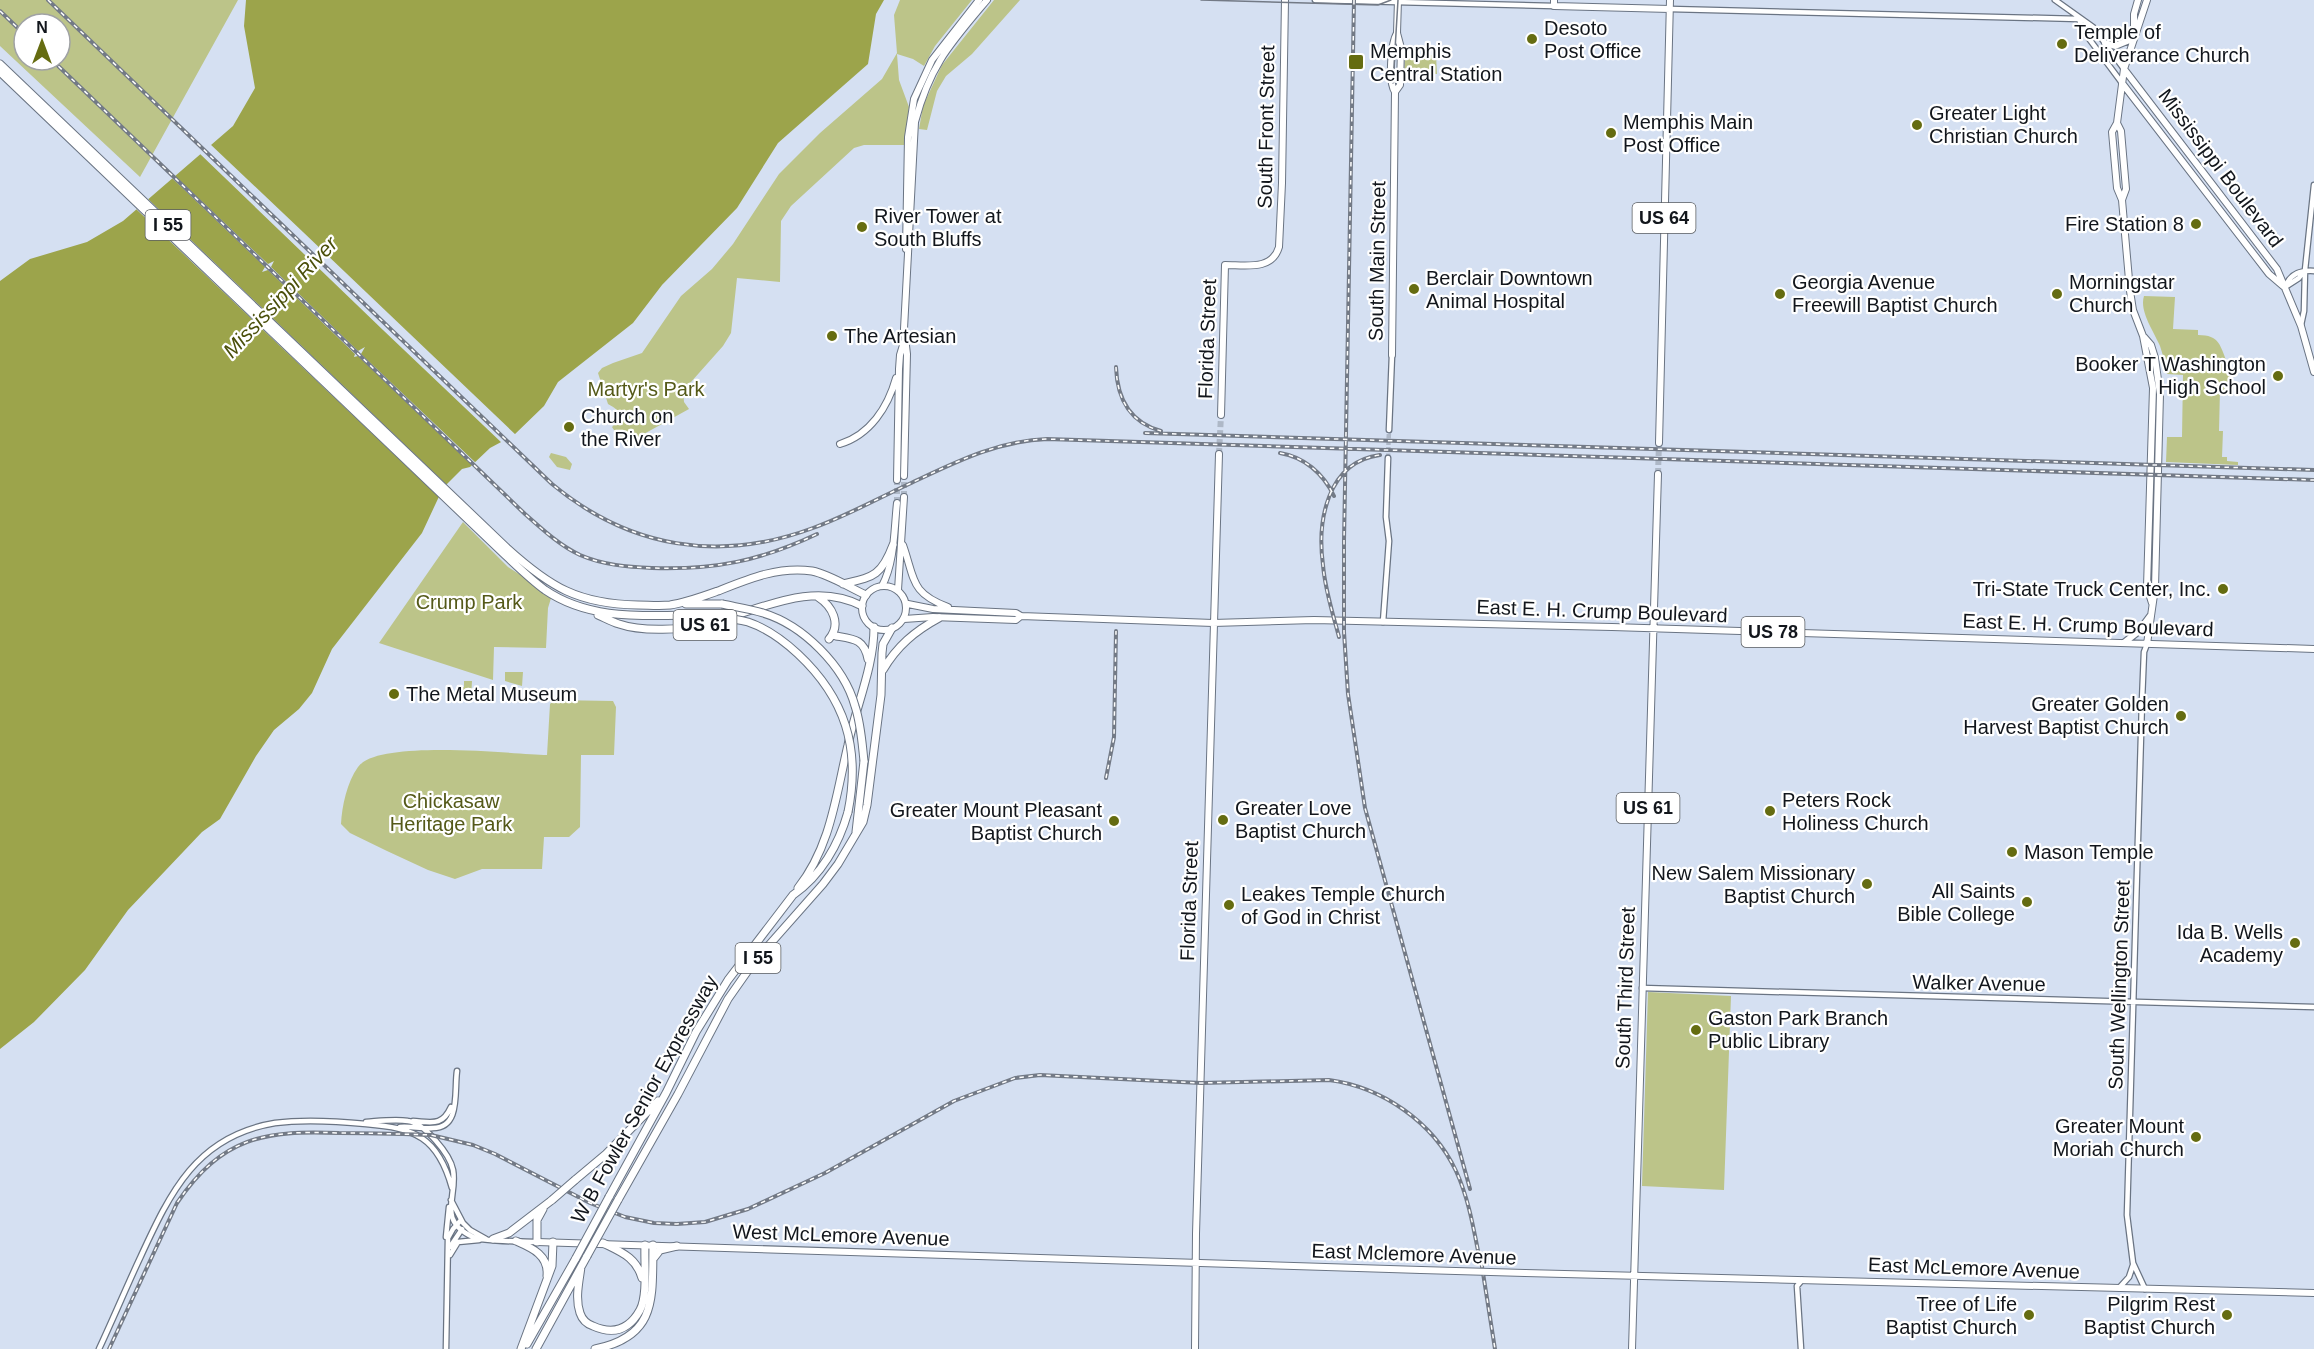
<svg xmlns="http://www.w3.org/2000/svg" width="2314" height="1349" font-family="Arial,sans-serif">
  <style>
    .green { fill: #bcc489; fill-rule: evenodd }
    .water { fill: #9ca44b }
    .pier { fill: #d5e0f2 }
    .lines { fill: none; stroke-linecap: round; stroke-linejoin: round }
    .minor-tunnel { stroke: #aeb8c7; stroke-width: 4.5; stroke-dasharray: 4.5 2; stroke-linecap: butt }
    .major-tunnel { stroke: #aeb8c7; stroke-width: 6; stroke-dasharray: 6 3; stroke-linecap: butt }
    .minor-casing { stroke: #6a7483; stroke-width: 7 }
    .major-casing { stroke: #6a7483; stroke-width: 8 }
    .highway-casing { stroke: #6a7483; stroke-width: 9 }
    .minor { stroke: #fff; stroke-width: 4.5 }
    .major { stroke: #fff; stroke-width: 6 }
    .highway { stroke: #fff; stroke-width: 7 }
    .tram { stroke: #737a86; stroke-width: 1.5 }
    .rail-casing { stroke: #737a86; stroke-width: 4 }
    .rail { stroke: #fff; stroke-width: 1.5; stroke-dasharray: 4.5; stroke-linecap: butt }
    .major-bridge-casing { stroke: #6a7483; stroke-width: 8; stroke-linecap: butt }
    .highway-bridge-casing { stroke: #6a7483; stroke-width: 9; stroke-linecap: butt }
    .major-bridge { stroke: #fff; stroke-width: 6 }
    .highway-bridge { stroke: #fff; stroke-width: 7 }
    .poi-dot { fill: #656c11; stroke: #fff; stroke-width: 2 }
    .labels { text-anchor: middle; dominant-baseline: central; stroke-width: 4.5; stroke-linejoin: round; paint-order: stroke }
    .shield { fill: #fff; stroke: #595c60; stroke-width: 1.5 }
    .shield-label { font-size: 18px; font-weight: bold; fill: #12161c }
    .poi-label { font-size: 20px; fill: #12161c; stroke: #fff; text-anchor: start }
    .street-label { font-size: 20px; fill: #12161c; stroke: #fff }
    .park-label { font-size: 20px; fill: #545918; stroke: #fff }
    .water-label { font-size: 21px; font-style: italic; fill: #4a4f0a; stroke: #fff }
  </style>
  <rect width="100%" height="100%" fill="#d5e0f2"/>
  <path class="green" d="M0,0h238l-98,177 -140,-131zM24,24h36v36h-36z
    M900,0h72l-37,46 -11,20 -11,-7 -16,-5 2,26 10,27 -5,38h-40l-10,3 -63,58 -10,15 -1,61 -43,-4 -6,55 -8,13 -40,45 1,11 5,7 -65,36 -12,-18 8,-8c0,-9 -5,-11 -12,-15l-10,-31 4,-5 11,-5 29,-10 39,-57 31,-27 21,-25 46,-70 41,-41 62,-54 15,-26 -3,-38z
    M994,0h26l-48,54 -26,22 -9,15 -10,39 -8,-1 4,-23 19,-41z
    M1405,55h31l1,19 -33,-1z
    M2144,296l31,1 -2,32 25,1v5c22,0 22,11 29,27 5,14 7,13 6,29l-13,-1 -1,41h4l-1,26h5v4l11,1v3l-72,-3 1,-25h15l1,-62 -16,-1c-2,-10 -4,-19 -7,-28 -6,-14 -21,-35 -16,-50z
    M551,453l15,4 6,7 -2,6 -13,-3 -8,-10z
    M463,522l45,45 44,28 -4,13 -2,40 -52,-1 -1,33 -114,-37z
    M505,672h18l-1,14 -17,-5z
    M464,681h8l-1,18 -14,-1 1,-11h6z
    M554,700l59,1 3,6 -2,48h-33l-1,72 -11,10h-25l-2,32h-60l-27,10 -27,-9 -41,-19 -37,-18 -9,-9c1,-18 6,-42 17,-57 20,-28 153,-13 189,-12l3,-51z
    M1648,992l83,4 -7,194 -82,-4z"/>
  <path class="water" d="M246,0h638l-8,14 -8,50 -90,79 -41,65 -75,77 -29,38 -75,59 -14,24 -30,29 -24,13 -20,19 -8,2 -19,19 -21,45 -90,116 -20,44 -13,16 -25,21 -18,26 -36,63 -18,13 -74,78 -43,60 -51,52 -34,27v-768l30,-22 57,-17 36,-21 110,-95 22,-38 -11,-62z"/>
  <path class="pier" d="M209,143l94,89 214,204 -14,8 -120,-114 -185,-178z
    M173,174l95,90 6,-3 -3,6 87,84 7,-4 -4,7 116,110 -3,3 -116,-111 -4,1 1,-3 -87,-84 -6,2 3,-5 -95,-91z
    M146,197l303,290 -8,12 -307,-292z"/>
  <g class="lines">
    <path class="minor-tunnel" d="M1388,458l1,-28"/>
    <path class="major-tunnel" d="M1219,454l2,-39
      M1658,474l1,-31
      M904,497v-21
      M897,503v-23"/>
    <defs>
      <path id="minor" d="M1315,0l239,6
        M2055,0l38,27 31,42
        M1670,9l409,10
        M2079,19l5,13 38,51
        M2285,287c5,-13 16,-17 29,-16
        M2285,287l14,-9 6,-8
        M2301,325l3,-14 1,-41 9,-85
        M1389,430l3,-75
        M1383,622l6,-81 -3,-24 2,-59
        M1642,988l672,19
        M413,1121c18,1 29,6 38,-14
        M366,1122c14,-1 29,-3 42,-1 16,2 42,33 45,49 5,27 -17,50 20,67 11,5 49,4 64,5
        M400,1127c11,-1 22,2 33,1 28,0 21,-37 24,-57
        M451,1200l12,23 7,7 16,9
        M446,1237l3,-30
        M450,1247l12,-18
        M450,1255l8,-13 21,-2
        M2119,1288l10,-11 4,-12
        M2145,1289l-12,-26 -6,-48 15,-514 2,-49 3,-8
        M99,1349c14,-30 27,-61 41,-91 30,-65 56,-122 135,-135 29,-4 61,-2 91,1 49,4 72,13 86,64
        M446,1349l2,-111 5,-9 8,-9
        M1801,1349l-4,-63 5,-6"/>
      <path id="major" d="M1554,0v6l116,3
        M2147,0l-23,69 -7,54 -5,9 5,56 5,12 8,91 3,19 10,26 10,52 -6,199 5,16
        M2134,34v-20l4,-14
        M2105,43l10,3 17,-7
        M2124,69l153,200 24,57 13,46
        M2122,83l147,191 14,12
        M1395,92l5,-7 1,-37 -4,-15 1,-33
        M2117,123l4,8 5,58 -4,11
        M906,249l2,-112 6,-38 18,-39 47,-60
        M2144,337l7,8 4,13 5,36 -5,194 -8,56
        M1392,355l3,-263c-7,-10 -4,-49 2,-59
        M1221,415l4,-150c20,0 47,6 54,-18l3,-64 3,-183
        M1659,443l11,-443
        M840,444c30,-9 48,-37 56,-66
        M904,476l3,-122 -3,-25 11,-207c15,-57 35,-78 72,-122
        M897,480l2,-111 1,-14 4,-13
        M903,545c12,34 7,48 45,62
        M862 608a22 22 0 1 1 44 0a22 22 0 1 1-44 0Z
        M882,586c13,-24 12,-57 15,-83
        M898,590l6,-93
        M908,604l25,5 83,4 5,3 192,7 101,-3 298,7 702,22
        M904,619l29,-2 83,3 5,-4
        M2125,642l14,-11 12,-16
        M537,1242l884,28
        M1525,1273l789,20
        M1195,1349l1,-115 23,-780
        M1632,1349l26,-875"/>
      <path id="highway" d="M0,64l507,484c43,39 71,56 131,57 10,0 21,1 32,0 15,-2 34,-9 48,-14 30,-12 61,-25 94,-20 19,4 36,16 54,24
        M0,72l503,481c13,12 27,26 42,37 47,32 103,25 157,25
        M843,584c29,-7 38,-7 50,-39
        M818,597c14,9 24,27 11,42
        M686,604h36
        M598,615c7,3 14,7 21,9 23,8 64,6 87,0 50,-12 105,-45 156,-18
        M836,636c18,3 28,3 32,23
        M883,670c14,-24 32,-39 56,-52
        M856,832l8,-71
        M798,888c33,-42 38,-93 50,-143 8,-39 26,-78 26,-118
        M575,1180l31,-26 52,-53
        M609,1197l57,-104 30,-61 32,-52 65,-85c28,-19 46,-51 55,-83
        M618,1200l60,-106 50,-95 26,-37 69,-78 15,-20 25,-42 4,-17 14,-110 1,-42 1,-9 9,-16
        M493,1239l16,-6 43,-33
        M516,1241c16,7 33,14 31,35
        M537,1242v-22l6,-11
        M603,1243c18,9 33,14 39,35
        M653,1259l7,-9 17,-4
        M581,1267c-2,15 -6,31 -1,46 2,6 7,11 13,13 20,9 36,4 47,-16 8,-15 4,-48 5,-65
        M527,1344l49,-86
        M521,1349l31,-83 1,-24
        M536,1349l51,-93
        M595,1349c63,-13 57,-51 58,-104"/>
    </defs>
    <use href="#minor" class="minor-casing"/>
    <use href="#major" class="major-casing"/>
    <use href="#highway" class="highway-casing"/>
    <use href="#minor" class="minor"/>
    <use href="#major" class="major"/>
    <use href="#highway" class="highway"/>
    <path class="tram" d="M1201,0l177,5 13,-5
      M1393,83l5,-83"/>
    <defs>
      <path id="rail" d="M48,0l504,484c77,64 167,79 261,44 33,-12 64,-29 96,-44 45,-21 87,-43 138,-45l1267,41
        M1354,0l-10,541v91l4,62 17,114 105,381
        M0,11l24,23
        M52,60l473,454c17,15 34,31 55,41 23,10 48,12 72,13 63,2 108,-7 165,-34
        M1116,367c1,31 13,55 45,64
        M1145,433l1169,37
        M1280,453c24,4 43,20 54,43
        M1339,637c-6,-23 -14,-47 -16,-72 -6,-44 4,-103 57,-110
        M1106,778l8,-41 2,-106
        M1480,1254l15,95
        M109,1349l68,-146c45,-66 87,-73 162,-70 31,0 62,1 92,2l42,10 22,9 95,49 35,14 29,6 23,1 28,-2 43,-13 77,-36 129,-72 61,-23 25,-3 161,8 128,-3c53,7 104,42 127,91 13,28 18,60 24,90"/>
    </defs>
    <use href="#rail" class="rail-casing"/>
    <use href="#rail" class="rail"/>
    <defs>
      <path id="major-bridge" d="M1421,1270l104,3"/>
      <path id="highway-bridge" d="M722,604c14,3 28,5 41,9 40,12 81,53 92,93 6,18 7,37 9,55
        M702,615c15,2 32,3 46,7 18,6 36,19 50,32 47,44 63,94 50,158
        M552,1200l23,-20
        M587,1256l31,-56
        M576,1258l33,-61"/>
    </defs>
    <use href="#major-bridge" class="major-bridge-casing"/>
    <use href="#highway-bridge" class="highway-bridge-casing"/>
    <use href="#major-bridge" class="major-bridge"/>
    <use href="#highway-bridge" class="highway-bridge"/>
  </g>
  <g class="poi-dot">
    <circle cx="1532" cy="39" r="6"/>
    <circle cx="2062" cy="44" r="6"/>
    <rect x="1348" y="54" width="16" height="16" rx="3"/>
    <circle cx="1917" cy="125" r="6"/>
    <circle cx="1611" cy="133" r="6"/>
    <circle cx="2196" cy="224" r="6"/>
    <circle cx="862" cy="227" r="6"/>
    <circle cx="1414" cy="289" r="6"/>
    <circle cx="1780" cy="294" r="6"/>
    <circle cx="2057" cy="294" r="6"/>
    <circle cx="832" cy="336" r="6"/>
    <circle cx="2278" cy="376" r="6"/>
    <circle cx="569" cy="427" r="6"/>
    <circle cx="2223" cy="589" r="6"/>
    <circle cx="394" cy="694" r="6"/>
    <circle cx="2181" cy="716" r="6"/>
    <circle cx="1770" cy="811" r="6"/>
    <circle cx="1223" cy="820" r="6"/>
    <circle cx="1114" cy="821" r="6"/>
    <circle cx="2012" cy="852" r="6"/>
    <circle cx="1867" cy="884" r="6"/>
    <circle cx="2027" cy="902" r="6"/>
    <circle cx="1229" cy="905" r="6"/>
    <circle cx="2295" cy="943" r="6"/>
    <circle cx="1696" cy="1030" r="6"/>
    <circle cx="2196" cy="1137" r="6"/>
    <circle cx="2029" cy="1315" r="6"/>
    <circle cx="2227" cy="1315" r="6"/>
  </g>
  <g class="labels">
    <g class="shield">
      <rect x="1632.5" y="203" width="63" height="30" rx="4.5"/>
      <rect x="145.5" y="210" width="45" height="30" rx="4.5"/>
      <rect x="673.5" y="610" width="63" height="30" rx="4.5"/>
      <rect x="1741.5" y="617" width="63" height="30" rx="4.5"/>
      <rect x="1616.5" y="793" width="63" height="30" rx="4.5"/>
      <rect x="735.5" y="943" width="45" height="30" rx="4.5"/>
    </g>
    <g class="shield-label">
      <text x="1664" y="218">US 64</text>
      <text x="168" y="225">I 55</text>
      <text x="705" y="625">US 61</text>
      <text x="1773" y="632">US 78</text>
      <text x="1648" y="808">US 61</text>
      <text x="758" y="958">I 55</text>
    </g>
    <g class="poi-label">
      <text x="1544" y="28">Desoto<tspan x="1544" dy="23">Post Office</tspan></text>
      <text x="2074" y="32">Temple of<tspan x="2074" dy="23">Deliverance Church</tspan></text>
      <text x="1370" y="51">Memphis<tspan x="1370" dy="23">Central Station</tspan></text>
      <text x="1929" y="113">Greater Light<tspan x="1929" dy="23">Christian Church</tspan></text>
      <text x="1623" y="122">Memphis Main<tspan x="1623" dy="23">Post Office</tspan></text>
      <text x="874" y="216">River Tower at<tspan x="874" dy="23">South Bluffs</tspan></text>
      <text x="2184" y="224" text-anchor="end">Fire Station 8</text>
      <text x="1426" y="278">Berclair Downtown<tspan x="1426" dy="23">Animal Hospital</tspan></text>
      <text x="1792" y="282">Georgia Avenue<tspan x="1792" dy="23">Freewill Baptist Church</tspan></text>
      <text x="2069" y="282">Morningstar<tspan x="2069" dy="23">Church</tspan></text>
      <text x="844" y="336">The Artesian</text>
      <text x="2266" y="364" text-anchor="end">Booker T Washington<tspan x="2266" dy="23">High School</tspan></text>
      <text x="581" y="416">Church on<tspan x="581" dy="23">the River</tspan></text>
      <text x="2211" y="589" text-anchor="end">Tri-State Truck Center, Inc.</text>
      <text x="406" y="694">The Metal Museum</text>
      <text x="2169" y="704" text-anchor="end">Greater Golden<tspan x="2169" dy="23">Harvest Baptist Church</tspan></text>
      <text x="1782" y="800">Peters Rock<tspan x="1782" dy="23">Holiness Church</tspan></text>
      <text x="1235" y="808">Greater Love<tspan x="1235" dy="23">Baptist Church</tspan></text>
      <text x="1102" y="810" text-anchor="end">Greater Mount Pleasant<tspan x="1102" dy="23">Baptist Church</tspan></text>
      <text x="2024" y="852">Mason Temple</text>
      <text x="1855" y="873" text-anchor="end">New Salem Missionary<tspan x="1855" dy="23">Baptist Church</tspan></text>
      <text x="2015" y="891" text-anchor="end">All Saints<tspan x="2015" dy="23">Bible College</tspan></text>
      <text x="1241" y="894">Leakes Temple Church<tspan x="1241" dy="23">of God in Christ</tspan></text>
      <text x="2283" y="932" text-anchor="end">Ida B. Wells<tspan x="2283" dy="23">Academy</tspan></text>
      <text x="1708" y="1018">Gaston Park Branch<tspan x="1708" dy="23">Public Library</tspan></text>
      <text x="2184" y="1126" text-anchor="end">Greater Mount<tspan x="2184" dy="23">Moriah Church</tspan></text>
      <text x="2017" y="1304" text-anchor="end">Tree of Life<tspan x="2017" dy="23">Baptist Church</tspan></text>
      <text x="2215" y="1304" text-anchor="end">Pilgrim Rest<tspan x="2215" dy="23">Baptist Church</tspan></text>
    </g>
    <g class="street-label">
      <text transform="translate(1266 127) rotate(-89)">South Front Street</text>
      <text transform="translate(2221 168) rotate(53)">Mississippi Boulevard</text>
      <text transform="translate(1377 261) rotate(-89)">South Main Street</text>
      <text transform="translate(1207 339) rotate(-88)">Florida Street</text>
      <text transform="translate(1602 611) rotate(2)">East E. H. Crump Boulevard</text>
      <text transform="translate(2088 625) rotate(2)">East E. H. Crump Boulevard</text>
      <text transform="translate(1189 901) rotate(-88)">Florida Street</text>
      <text transform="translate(1979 983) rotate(1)">Walker Avenue</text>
      <text transform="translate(2119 985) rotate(-88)">South Wellington Street</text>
      <text transform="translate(1625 988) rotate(-88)">South Third Street</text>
      <text transform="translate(644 1099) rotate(-61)">W B Fowler Senior Expressway</text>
      <text transform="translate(841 1235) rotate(2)">West McLemore Avenue</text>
      <text transform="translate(1414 1254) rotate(2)">East Mclemore Avenue</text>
      <text transform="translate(1974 1268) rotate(2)">East McLemore Avenue</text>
    </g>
    <g class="park-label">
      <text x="646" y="389">Martyr's Park</text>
      <text x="469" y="602">Crump Park</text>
      <text x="451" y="801">Chickasaw<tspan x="451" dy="23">Heritage Park</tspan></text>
    </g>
    <g class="water-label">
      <text transform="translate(280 297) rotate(-47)">Mississippi River</text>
    </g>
  </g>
  <g transform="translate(42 42)"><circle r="28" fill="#ffffff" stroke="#a0a2a4" stroke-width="1.5"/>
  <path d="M0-4.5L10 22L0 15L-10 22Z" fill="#656c11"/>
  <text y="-9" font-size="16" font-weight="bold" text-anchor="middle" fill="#12161c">N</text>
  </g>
</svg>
